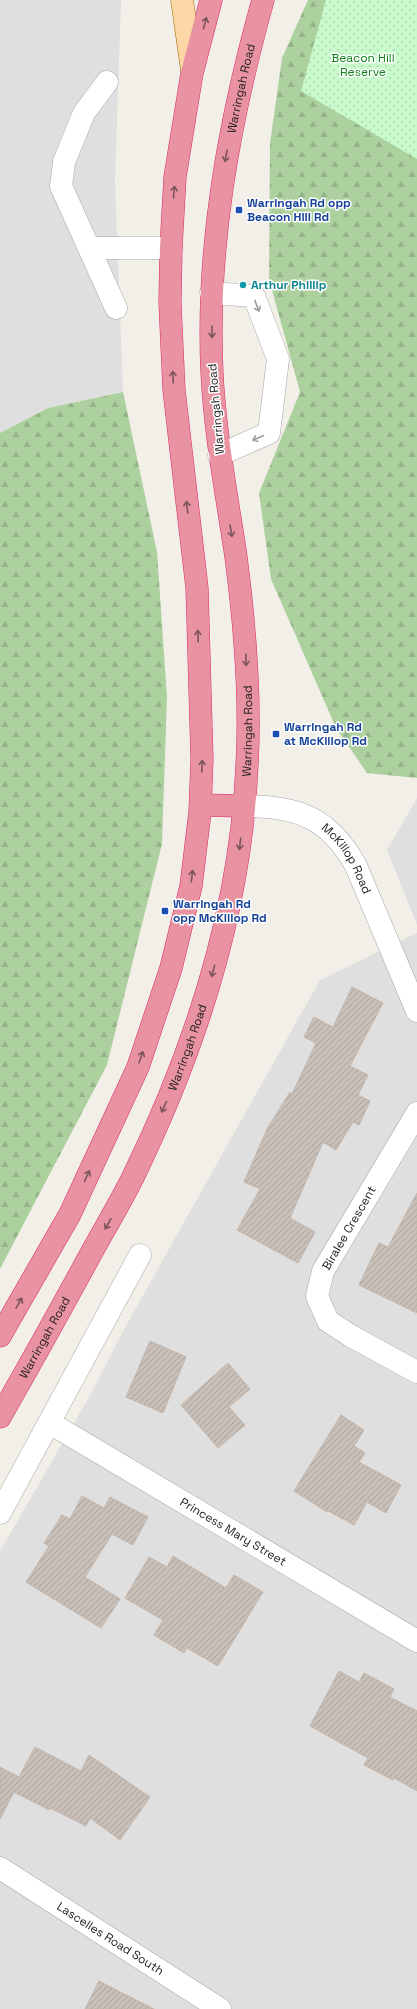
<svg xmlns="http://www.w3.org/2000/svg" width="417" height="2009" font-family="'Space Grotesk',sans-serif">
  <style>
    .residential { fill: #e0dfdf }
    .forest { fill: url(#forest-firs) }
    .park { fill: url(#park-dots) }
    .building { fill: url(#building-hatch); stroke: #c4b6ab }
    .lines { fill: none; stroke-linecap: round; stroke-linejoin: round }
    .minor-casing { stroke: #a9a9a9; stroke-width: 23 }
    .major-casing { stroke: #a06b00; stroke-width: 23 }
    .highway-casing { stroke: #dc2a67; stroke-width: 23 }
    .minor { stroke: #fff; stroke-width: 22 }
    .major { stroke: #fcd6a4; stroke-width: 22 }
    .highway { stroke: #e892a2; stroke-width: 22 }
    .oneway { stroke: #7b545c }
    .oneway2 { stroke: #9c9c9c }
    .transit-dot { fill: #1a4fb4; stroke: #fff; stroke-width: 1.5 }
    .culture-dot { fill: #0f9aa8; stroke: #fff; stroke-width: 1.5 }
    .labels { text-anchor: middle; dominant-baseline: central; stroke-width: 3; stroke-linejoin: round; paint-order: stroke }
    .park-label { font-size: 12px; fill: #0c8416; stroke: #fff }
    .street-label { font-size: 12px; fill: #222; stroke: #fff }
    .transit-label { font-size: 12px; font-weight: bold; fill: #164399; stroke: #fff; text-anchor: start }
    .culture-label { font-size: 12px; font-weight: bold; fill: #0d838f; stroke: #fff; text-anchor: start }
  </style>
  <defs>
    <pattern id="forest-firs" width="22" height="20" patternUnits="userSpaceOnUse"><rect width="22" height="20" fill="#add19e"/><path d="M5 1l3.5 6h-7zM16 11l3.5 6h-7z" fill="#95b388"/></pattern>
    <pattern id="park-dots" width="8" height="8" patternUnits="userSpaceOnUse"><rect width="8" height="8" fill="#c8facc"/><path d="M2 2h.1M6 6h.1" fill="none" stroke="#acd6af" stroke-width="1.8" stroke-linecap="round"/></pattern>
    <pattern id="building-hatch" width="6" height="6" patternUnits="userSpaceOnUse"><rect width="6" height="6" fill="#c7bfb8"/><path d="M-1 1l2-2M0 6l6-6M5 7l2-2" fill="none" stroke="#aba49e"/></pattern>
  </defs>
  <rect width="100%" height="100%" fill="#f2efe9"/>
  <path class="residential" d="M0,0h121l-6,180 8,212 -75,16 -48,25z
    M417,798v127l-30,-75z
    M417,933v1076h-417v-458l92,-159 31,-61 197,-351z"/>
  <path class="forest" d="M308,0h109v778l-50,-5 -31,-45 -65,-149 -12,-86 41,-101 -31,-113 1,-136 12,-85z
    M123,392l34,160 10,145 -5,147 -55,221 -107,204v-836l48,-25z"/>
  <path class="park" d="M326,0h91v159l-116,-68z"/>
  <path class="building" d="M352,987l31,16 -33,63 18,9 -10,20 12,6 -11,24 -6,-3 -17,28 -13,-8 -33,76 25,14 -17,31 -61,-33 23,-41 -16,-7 23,-53 23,-37 2,2 24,-51 -12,-6 10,-20 19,10z
    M417,1193v120l-58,-28 20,-42 9,4z
    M150,1341l36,16 -23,56 -37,-16z
    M228,1363l22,26 -21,18 16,18 -27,23 -37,-43z
    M341,1415l23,15 -10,16 11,7 -6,9 42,23 -15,28 -19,-11 -13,23 -26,-14 -1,1 -33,-21z
    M82,1496l22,12 6,-11 38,20 -15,28 -21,-11 -27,43 35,22 -19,29 -75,-46 23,-36 -5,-3 18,-28 8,4z
    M173,1556l53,32 8,-13 29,17 -45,74 -31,-18 -3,5 -30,-18 9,-15 -38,-22 24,-41 18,10z
    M339,1671l20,11 5,-9 30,16 -4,8 27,14v80l-23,-13 -1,2 -29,-15 4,-7 -58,-32z
    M35,1747l46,24 8,-16 61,42 -30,43 -30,-22 -4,8 -36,-18 -1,2 -35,-18 -14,27v-52l19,10z
    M99,1981l55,28h-69z"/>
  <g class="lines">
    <defs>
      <g id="minor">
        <path d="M107,82l-23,31 -20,49 -3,24 55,122"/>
        <path d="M90,248h81"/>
        <path d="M211,293l43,3 24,63 -9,74 -50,22"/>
        <path id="s1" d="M244,806c53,0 85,11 112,60l61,145"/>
        <path d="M417,1113l-94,158 -6,25 11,25 23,15 66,36"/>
        <path id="s2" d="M50,1423l367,218"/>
        <path d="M0,1513l140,-258"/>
        <path id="s3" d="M0,1868l220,141"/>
      </g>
      <path id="major" d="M182,0l10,70"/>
      <g id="highway">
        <path d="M201,805l43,1"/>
        <path d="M0,1336l70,-122 68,-147 33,-99 20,-82 9,-74 2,-53 -5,-171 -23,-198 -4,-87 1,-55 4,-71 17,-104 19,-73"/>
        <path id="s4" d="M0,1417c32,-56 63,-112 94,-169 13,-23 27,-47 39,-71 63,-129 108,-268 114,-412 4,-70 -2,-139 -11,-208 -9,-61 -21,-122 -24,-184 -6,-127 17,-251 51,-373"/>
      </g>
    </defs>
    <use href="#minor" class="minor-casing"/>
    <use href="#major" class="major-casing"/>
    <use href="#highway" class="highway-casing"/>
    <use href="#minor" class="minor"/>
    <use href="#major" class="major"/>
    <use href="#highway" class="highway"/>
  </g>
  <defs><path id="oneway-shaft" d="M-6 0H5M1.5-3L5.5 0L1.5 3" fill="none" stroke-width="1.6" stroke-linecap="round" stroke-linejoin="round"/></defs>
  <g class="oneway">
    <use href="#oneway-shaft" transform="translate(205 23) rotate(-75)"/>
    <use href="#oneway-shaft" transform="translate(226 156) rotate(101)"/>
    <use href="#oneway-shaft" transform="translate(174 192) rotate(-85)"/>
    <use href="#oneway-shaft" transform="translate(212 332) rotate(89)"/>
    <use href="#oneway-shaft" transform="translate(173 377) rotate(-93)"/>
    <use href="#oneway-shaft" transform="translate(187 507) rotate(-97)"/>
    <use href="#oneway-shaft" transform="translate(231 531) rotate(81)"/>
    <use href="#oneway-shaft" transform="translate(198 636) rotate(-92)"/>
    <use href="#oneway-shaft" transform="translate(246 660) rotate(88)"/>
    <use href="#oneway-shaft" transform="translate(202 766) rotate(-88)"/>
    <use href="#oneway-shaft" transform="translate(240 844) rotate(97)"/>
    <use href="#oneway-shaft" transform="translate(192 876) rotate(-83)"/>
    <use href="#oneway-shaft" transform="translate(213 971) rotate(106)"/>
    <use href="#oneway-shaft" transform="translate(141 1057) rotate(-71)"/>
    <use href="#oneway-shaft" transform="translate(164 1107) rotate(114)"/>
    <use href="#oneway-shaft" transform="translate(87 1176) rotate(-65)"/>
    <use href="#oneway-shaft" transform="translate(108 1224) rotate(119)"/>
    <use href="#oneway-shaft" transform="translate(19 1303) rotate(-60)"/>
  </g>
  <g class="oneway2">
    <use href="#oneway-shaft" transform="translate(257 306) rotate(69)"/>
    <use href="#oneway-shaft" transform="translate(258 438) rotate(156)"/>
  </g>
  <g class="transit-dot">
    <rect x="235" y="206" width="8" height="8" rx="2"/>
    <rect x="272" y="730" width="8" height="8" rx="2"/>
    <rect x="161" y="907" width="8" height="8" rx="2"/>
  </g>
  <circle class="culture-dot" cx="243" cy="285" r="4"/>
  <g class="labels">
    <g class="park-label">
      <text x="363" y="58">Beacon Hill<tspan x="363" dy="14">Reserve</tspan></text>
    </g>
    <g class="street-label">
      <text stroke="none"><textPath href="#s4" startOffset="1386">Warringah Road</textPath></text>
      <text transform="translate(216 409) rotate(-95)">Warringah Road</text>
      <text stroke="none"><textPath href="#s4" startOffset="739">Warringah Road</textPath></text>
      <text stroke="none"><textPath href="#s1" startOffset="124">McKillop Road</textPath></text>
      <text stroke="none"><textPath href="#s4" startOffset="415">Warringah Road</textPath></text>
      <text transform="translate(349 1228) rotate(-60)">Biralee Crescent</text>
      <text stroke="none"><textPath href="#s4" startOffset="91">Warringah Road</textPath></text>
      <text stroke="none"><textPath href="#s2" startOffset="213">Princess Mary Street</textPath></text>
      <text stroke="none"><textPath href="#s3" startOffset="131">Lascelles Road South</textPath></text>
    </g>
    <g class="transit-label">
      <text x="247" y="203">Warringah Rd opp<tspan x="247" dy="14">Beacon Hill Rd</tspan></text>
      <text x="284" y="727">Warringah Rd<tspan x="284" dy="14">at McKillop Rd</tspan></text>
      <text x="173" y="904">Warringah Rd<tspan x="173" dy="14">opp McKillop Rd</tspan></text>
    </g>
    <g class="culture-label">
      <text x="251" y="285">Arthur Phillip</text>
    </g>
  </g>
</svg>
